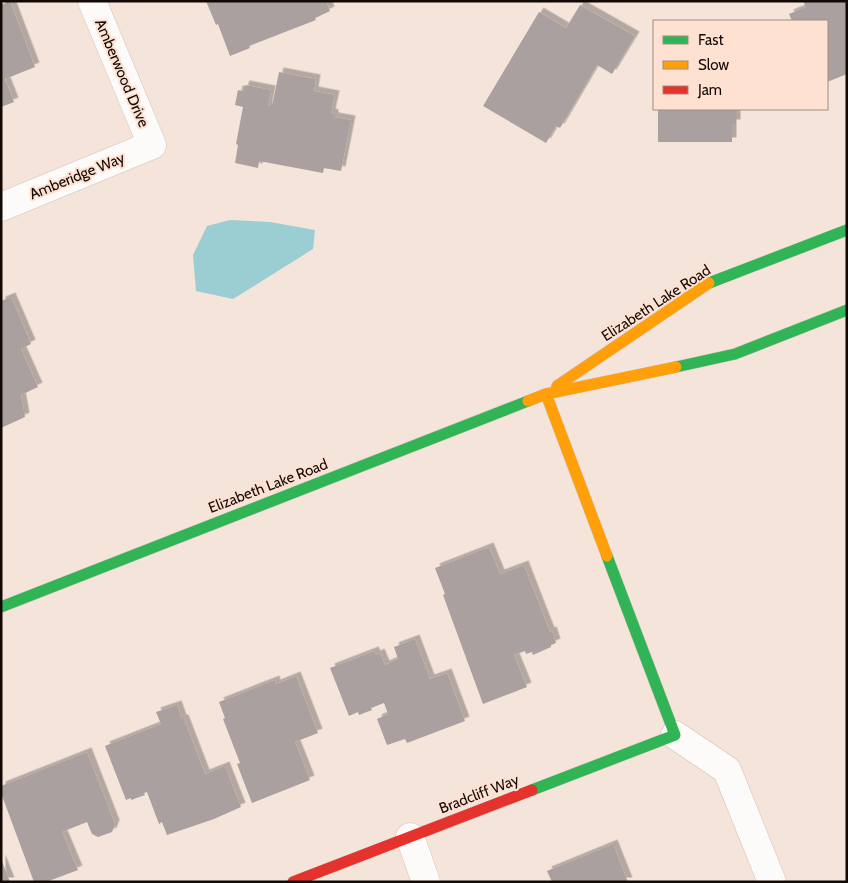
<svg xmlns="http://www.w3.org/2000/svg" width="848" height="883" font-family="Cabin,sans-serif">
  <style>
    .water { fill: #9bced2 }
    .building { fill: #aba0a0; filter: url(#shadow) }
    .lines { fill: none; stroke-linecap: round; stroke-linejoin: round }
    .street-casing { stroke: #cec2ba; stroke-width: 29 }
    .fast-casing { stroke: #cec2ba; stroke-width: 12 }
    .slow-casing { stroke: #cec2ba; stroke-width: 12 }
    .jam-casing { stroke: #cec2ba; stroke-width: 12 }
    .street { stroke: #fdfbf9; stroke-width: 28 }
    .fast { stroke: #30b455; stroke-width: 11 }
    .slow { stroke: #ff9f0a; stroke-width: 11 }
    .jam { stroke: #e5322d; stroke-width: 11 }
    .labels { text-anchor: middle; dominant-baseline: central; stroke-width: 4; stroke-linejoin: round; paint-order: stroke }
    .street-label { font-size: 15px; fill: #120905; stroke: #fee1d0 }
  </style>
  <defs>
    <filter id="shadow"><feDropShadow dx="4.5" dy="-4.5" stdDeviation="0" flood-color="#0004"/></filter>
  </defs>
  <rect width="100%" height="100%" fill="#f4e4da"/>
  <path class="water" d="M230,220l40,2 45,8 -2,19 -80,50 -37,-8 -3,-36 14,-29z"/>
  <path class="building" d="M10,1l25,66 -30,12 9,23 -13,5v-102z
    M206,1h120l4,10 -15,7 1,2 -67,26 1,2 -20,8 -12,-32 -2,1z
    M803,1h44v73l-20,8v-61h-35l-3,-7 17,-7z
    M580,5l55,31 -23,38 -15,-9 -37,63 -4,-2 -10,17 -63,-37 56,-94 27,16z
    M279,72l37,7 -2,12 21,4 -4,18 3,1v3l17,3 -10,51 -17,-3 -1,5 -64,-12 -1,7 -23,-5 3,-18 -2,-1 7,-37 -8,-2 3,-15 5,1 2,-6 26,5 -3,16h4z
    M658,109h78v15h-4v18h-74z
    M11,297l20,47 -10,5 17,38 -17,8 4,22 -24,11v-127z
    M489,547l11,27 24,-9 26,67 2,-1 4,12 -5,2v2l-18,8 -1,-3 -6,2 -1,-3 -11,4 13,32 -44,17 -40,-109 2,-1 -10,-26z
    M415,639l15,40 17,-6 18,48 -58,22 -2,-4 -18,6 -10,-26 11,-5 -4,-11 -13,5 1,2 -13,5 -1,-3 -9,4 -19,-48 44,-17 2,4 4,-2 5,12 13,-6 -4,-12z
    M296,676l22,57 -23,9 15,38 -58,23 -15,-39 3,-1 -17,-44 2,-1 -6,-16 56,-22 1,4z
    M177,705l5,14h2l21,55 20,-8 16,41 -27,12 -47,16 -5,-13 -3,2 -12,-32 -3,1 1,2 -14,5v-2l-5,2 -21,-54 56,-22 -5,-12z
    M87,752l28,72 -3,8 -14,5 -6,-3 -5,-12 -25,10 16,38 -32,12h-12l-33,-89v-7z
    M613,844l15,38h-76l-5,-11z
    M1,859l9,23h-9z"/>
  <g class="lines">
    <defs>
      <path id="street" d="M1,207l151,-62 -60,-144
        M675,735l52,35 45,112
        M410,837l16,45"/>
      <path id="fast" d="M709,283l138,-53
        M676,367l59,-13 112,-44
        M1,607l527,-206
        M532,790l143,-55 -68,-179"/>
      <path id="slow" d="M557,386l152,-103
        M546,394l61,162
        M528,401l18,-7 130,-27"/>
      <path id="jam" d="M293,882l239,-92"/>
    </defs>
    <use href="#street" class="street-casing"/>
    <use href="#fast" class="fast-casing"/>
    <use href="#slow" class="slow-casing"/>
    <use href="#jam" class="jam-casing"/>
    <use href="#street" class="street"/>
    <use href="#fast" class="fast"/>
    <use href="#slow" class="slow"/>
    <use href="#jam" class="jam"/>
  </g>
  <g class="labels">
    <g class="street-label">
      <text transform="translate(122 73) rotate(67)">Amberwood Drive</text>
      <text transform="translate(77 176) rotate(-22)">Amberidge Way</text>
      <text transform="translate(656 303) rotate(-33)">Elizabeth Lake Road</text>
      <text transform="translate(268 486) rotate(-21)">Elizabeth Lake Road</text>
      <text transform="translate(479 794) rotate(-21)">Bradcliff Way</text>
    </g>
  </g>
  <rect width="848" height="883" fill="none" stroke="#120905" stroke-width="5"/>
  <rect x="653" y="20" width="175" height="90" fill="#fee1d0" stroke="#a08b7f"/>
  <rect x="663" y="36" width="25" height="8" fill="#30b455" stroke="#a08b7f"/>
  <text x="698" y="45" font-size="15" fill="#120905">Fast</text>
  <rect x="663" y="61" width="25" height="8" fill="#ff9f0a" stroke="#a08b7f"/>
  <text x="698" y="70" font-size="15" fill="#120905">Slow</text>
  <rect x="663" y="86" width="25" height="8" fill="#e5322d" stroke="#a08b7f"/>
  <text x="698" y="95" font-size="15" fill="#120905">Jam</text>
</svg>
